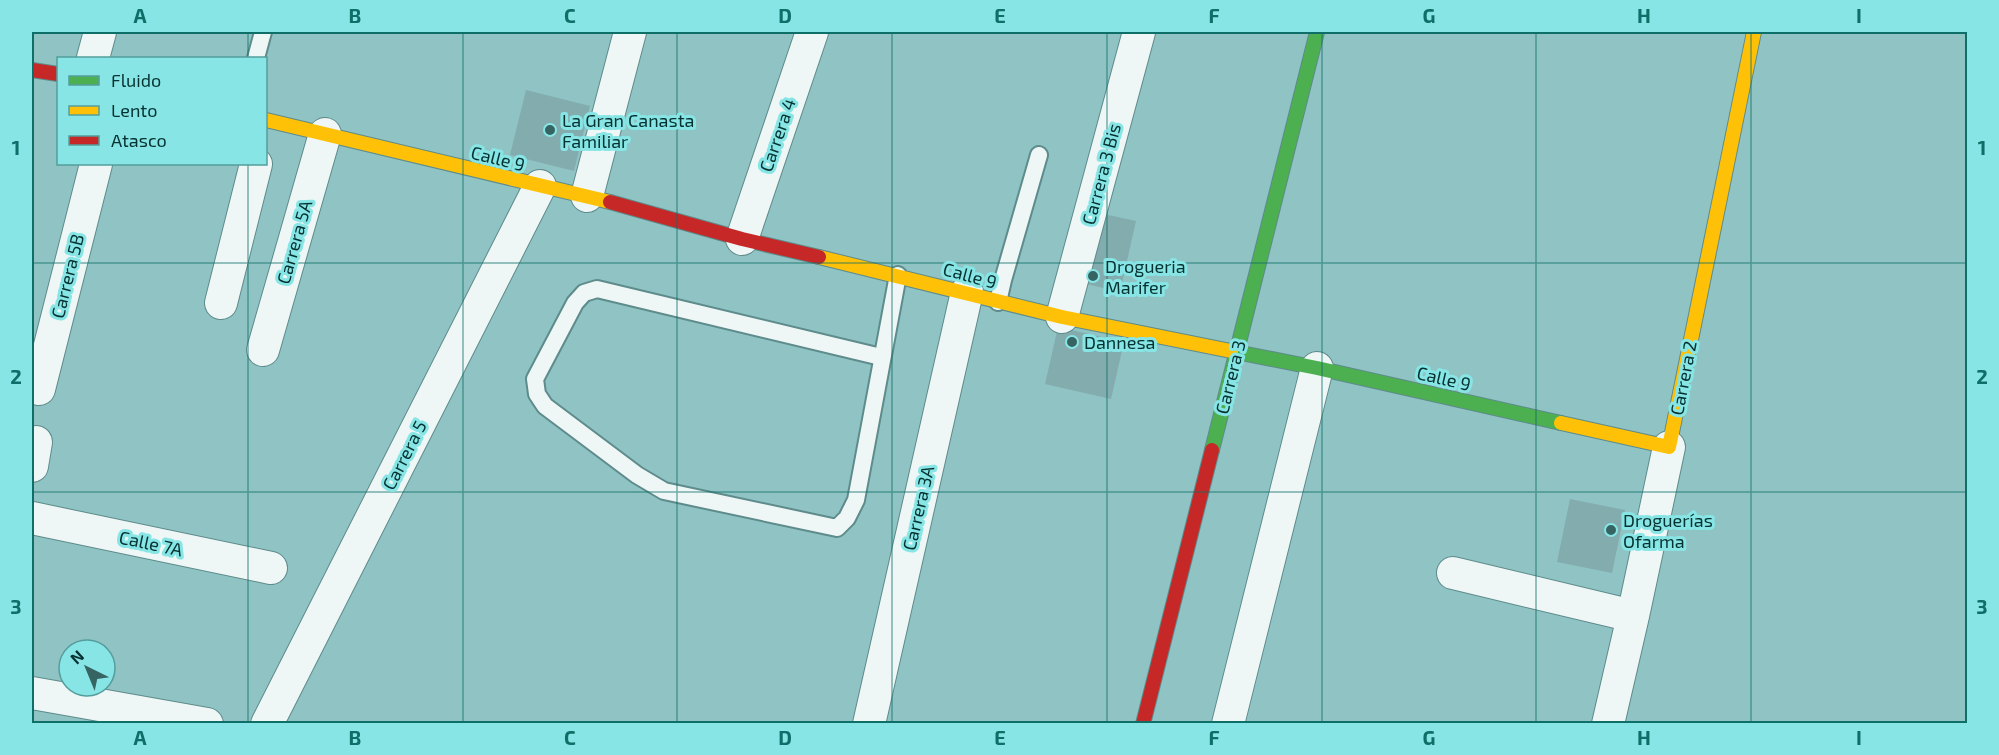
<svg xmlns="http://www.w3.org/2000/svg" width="1999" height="755" font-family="'Exo 2',sans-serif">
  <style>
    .building { fill: #83acae }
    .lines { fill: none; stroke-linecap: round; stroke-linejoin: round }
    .lane-casing { stroke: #5e8b8b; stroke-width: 20 }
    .street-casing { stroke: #5e8b8b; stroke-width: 34 }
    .fast-casing { stroke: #5e8b8b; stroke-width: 16 }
    .slow-casing { stroke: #5e8b8b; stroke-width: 16 }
    .jam-casing { stroke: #5e8b8b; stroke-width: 16 }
    .lane { stroke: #eef6f6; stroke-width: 16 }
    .street { stroke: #eef6f6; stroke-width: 32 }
    .fast { stroke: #4caf50; stroke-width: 14 }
    .slow { stroke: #ffc107; stroke-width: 14 }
    .jam { stroke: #c62828; stroke-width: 14 }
    .grid { fill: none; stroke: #0e6f68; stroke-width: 1.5; stroke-opacity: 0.55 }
    .poi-dot { fill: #366463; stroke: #87e6e5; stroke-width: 2 }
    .labels { text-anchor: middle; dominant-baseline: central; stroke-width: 6; stroke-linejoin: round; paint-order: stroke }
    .poi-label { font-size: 18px; fill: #053130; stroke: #87e6e5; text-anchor: start }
    .street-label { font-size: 18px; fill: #053130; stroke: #87e6e5 }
    .neatline { fill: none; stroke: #0e6f68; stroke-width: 2 }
    .grid-label { font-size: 20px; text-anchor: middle; font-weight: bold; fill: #0e6f68 }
  </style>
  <rect width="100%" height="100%" fill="#90c3c3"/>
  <path class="building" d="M526,90l64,16 -16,65 -64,-16z
    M1094,212l42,9 -16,71 -42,-10z
    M1058,327l66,15 -13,57 -66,-15z
    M1570,499l55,11 -13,63 -55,-11z"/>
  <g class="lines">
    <defs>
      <path id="lane" d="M256,58l7,-26
        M998,302l5,-22 36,-125
        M881,357l-284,-68 -13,4 -9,10 -40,76 2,15 8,12 92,69 27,16 173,37 10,-10 9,-18 42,-225"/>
      <path id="street" d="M93,58l7,-26
        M587,196l43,-164
        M742,239l70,-207
        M221,303l35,-139
        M1062,317l77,-285
        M263,350l62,-216
        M39,389l57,-225
        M32,466l4,-24
        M32,518l239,50
        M1453,573l180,43
        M32,693l175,31
        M267,724l273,-538
        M869,724l98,-432
        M1228,724l89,-356
        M1608,724l25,-108 36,-169"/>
      <path id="fast" d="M1231,351l86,17 244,55
        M1212,450l105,-418"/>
      <path id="slow" d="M266,120l344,82
        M819,257l243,60 169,34
        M1561,423l108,24 85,-415"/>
      <path id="jam" d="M32,70l26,4
        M610,202l132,37 77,18
        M1143,724l69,-274"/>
    </defs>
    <use href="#lane" class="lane-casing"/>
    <use href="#street" class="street-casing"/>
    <use href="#fast" class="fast-casing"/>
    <use href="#slow" class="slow-casing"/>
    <use href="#jam" class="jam-casing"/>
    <use href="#lane" class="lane"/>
    <use href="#street" class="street"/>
    <use href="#fast" class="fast"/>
    <use href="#slow" class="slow"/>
    <use href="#jam" class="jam"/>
  </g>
  <path class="grid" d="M248,32v26M463,32v692M677,32v692M892,32v692M1107,32v692M1322,32v692M1536,32v692M1751,32v692M248,164v560M32,263h1936M32,492h1936"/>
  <g class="poi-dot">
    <circle cx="550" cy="130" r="6"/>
    <circle cx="1093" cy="276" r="6"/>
    <circle cx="1072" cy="342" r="6"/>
    <circle cx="1611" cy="530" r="6"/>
  </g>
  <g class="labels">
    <g class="poi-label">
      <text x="562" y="120">La Gran Canasta<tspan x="562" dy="21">Familiar</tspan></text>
      <text x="1105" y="266">Drogueria<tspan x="1105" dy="21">Marifer</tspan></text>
      <text x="1084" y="342">Dannesa</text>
      <text x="1623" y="520">Droguerías<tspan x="1623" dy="21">Ofarma</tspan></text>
    </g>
    <g class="street-label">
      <text transform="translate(777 135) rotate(-71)">Carrera 4</text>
      <text transform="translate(498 158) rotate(14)">Calle 9</text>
      <text transform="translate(1101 174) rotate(-75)">Carrera 3 Bis</text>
      <text transform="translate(294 242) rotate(-74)">Carrera 5A</text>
      <text transform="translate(970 275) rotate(15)">Calle 9</text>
      <text transform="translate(67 276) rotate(-76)">Carrera 5B</text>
      <text transform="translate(1230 377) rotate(-76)">Carrera 3</text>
      <text transform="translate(1444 378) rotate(13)">Calle 9</text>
      <text transform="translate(1683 378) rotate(-79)">Carrera 2</text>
      <text transform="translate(404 455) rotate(-63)">Carrera 5</text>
      <text transform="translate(918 508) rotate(-77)">Carrera 3A</text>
      <text transform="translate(151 543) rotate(12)">Calle 7A</text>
    </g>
  </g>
  <rect width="1999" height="755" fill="none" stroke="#87e6e5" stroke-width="66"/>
  <rect x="57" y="57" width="210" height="108" fill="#87e6e5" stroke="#539e9d" stroke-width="1.5"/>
  <rect x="69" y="76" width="30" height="9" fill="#4caf50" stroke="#539e9d" stroke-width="1.5"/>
  <text x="111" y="87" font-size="18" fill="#053130">Fluido</text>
  <rect x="69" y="106" width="30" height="9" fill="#ffc107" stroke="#539e9d" stroke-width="1.5"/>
  <text x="111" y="117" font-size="18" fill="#053130">Lento</text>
  <rect x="69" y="136" width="30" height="9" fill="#c62828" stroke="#539e9d" stroke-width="1.5"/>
  <text x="111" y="147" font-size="18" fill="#053130">Atasco</text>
  <g transform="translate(87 668) rotate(317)"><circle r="28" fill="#87e6e5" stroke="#539e9d" stroke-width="1.5"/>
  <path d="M0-4.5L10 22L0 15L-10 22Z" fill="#366463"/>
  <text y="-9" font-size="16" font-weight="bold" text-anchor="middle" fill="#053130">N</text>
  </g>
  <rect x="33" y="33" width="1933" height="689" class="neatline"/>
  <g class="grid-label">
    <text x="140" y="23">A</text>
    <text x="355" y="23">B</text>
    <text x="570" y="23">C</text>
    <text x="785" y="23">D</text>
    <text x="1000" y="23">E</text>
    <text x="1214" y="23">F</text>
    <text x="1429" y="23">G</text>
    <text x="1644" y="23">H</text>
    <text x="1859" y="23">I</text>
    <text x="16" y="155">1</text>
    <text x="1982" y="155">1</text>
    <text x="16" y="384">2</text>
    <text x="1982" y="384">2</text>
    <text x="16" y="614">3</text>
    <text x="1982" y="614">3</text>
    <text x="140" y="745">A</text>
    <text x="355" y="745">B</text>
    <text x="570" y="745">C</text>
    <text x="785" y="745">D</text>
    <text x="1000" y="745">E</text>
    <text x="1214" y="745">F</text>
    <text x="1429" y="745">G</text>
    <text x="1644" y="745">H</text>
    <text x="1859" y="745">I</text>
  </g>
</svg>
